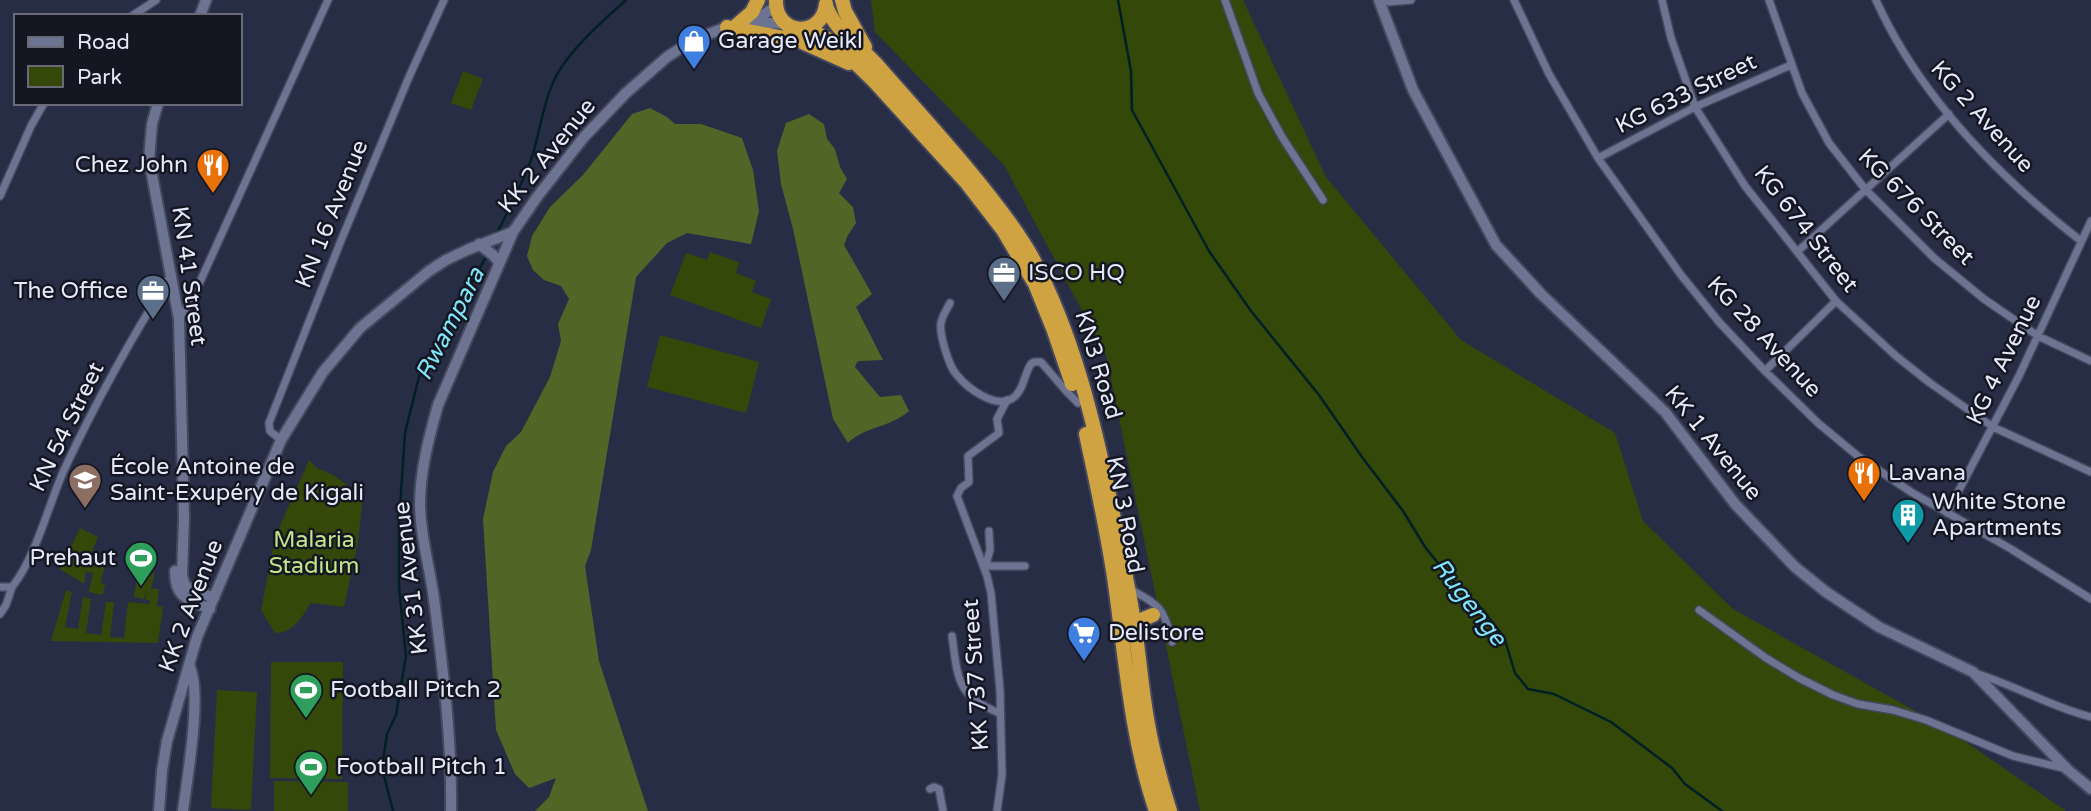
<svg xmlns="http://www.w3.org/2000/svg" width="2091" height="811" font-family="'Varela Round',sans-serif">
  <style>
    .green { fill: #34480a }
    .forest { fill: #506627 }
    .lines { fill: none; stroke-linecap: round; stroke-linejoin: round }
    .stream { stroke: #011f24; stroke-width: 2.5 }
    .street-casing { stroke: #44475d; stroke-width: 10 }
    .secondary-casing { stroke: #44475d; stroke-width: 14 }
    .highway-casing { stroke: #44475d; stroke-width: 18 }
    .street { stroke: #6d7491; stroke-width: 7 }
    .secondary { stroke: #6d7491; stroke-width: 10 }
    .highway { stroke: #cfa342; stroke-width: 14 }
    .labels { text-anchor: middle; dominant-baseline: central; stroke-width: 5; stroke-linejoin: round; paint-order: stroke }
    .poi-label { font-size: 23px; fill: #e5e9fa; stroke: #141621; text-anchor: start }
    .street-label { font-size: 23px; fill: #e5e9fa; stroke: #141621 }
    .park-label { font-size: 23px; fill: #c1e58a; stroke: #141621 }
    .water-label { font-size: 24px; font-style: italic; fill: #81e6f9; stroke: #141621 }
  </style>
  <rect width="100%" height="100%" fill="#282d46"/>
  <path class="green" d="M871,0h372l83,177 135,163 154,93 28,88 90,88 211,118 122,84h-866l-94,-456 -102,-190 -129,-133z
    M463,71l20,8 -12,31 -20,-7z
    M710,252l29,10 -3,11 20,8 -4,11 19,7 -10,29 -91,-33 16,-42 21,7z
    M660,335l99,27 -13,51 -99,-26z
    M309,460l8,8 18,8 28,21 -5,45 -14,65 -33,-4c-9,13 -17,31 -36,30l-14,-23 14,-73z
    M80,528l18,9 -8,20 16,3 -5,23 4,1 -2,11 -14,-3 4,-19 -7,-1 -2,12 -24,-15z
    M155,571l-4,18h8l-2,17 6,1 -5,36 -107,-2 15,-51 6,2 -7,35 13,2 5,-32 8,2 -5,34 15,2 5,-33h8l-4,35 14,1 4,-36 22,2v-4h-4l1,-14 -2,13 -11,-2 3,-20 11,1z
    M271,662h72l-1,117 -72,-1z
    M217,690l40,2 -6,118 -40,-2z
    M274,781l74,1v29h-74z"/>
  <path class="forest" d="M650,108l17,9 8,7h26l41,14 11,32 6,41 -8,33 -64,-11 -20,10 -31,34 -45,273 -6,16 14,95 49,150h-113l14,-14 7,-19 -27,10 -14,-14 -19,-44 -13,-211 10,-47 13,-26 15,-14 29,-55 11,-36 -3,-17 11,-25 -8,-13 -17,-6 -11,-10 -6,-14 5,-20 18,-29 33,-32 49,-61z
    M809,114l15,10 3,15 8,10 5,18 7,12 -8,14 14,14 3,16 -8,12 -4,10 28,49 -16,13 27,53 -23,1 -3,1 -2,5 25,30 21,-2 8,16c-21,18 -42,14 -61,32l-15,-24 -40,-190 -12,-45 -4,-33 9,-28z"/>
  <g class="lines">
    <path class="stream" d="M1118,0l13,71 1,39 77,141 42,60 68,84 43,62 41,54 22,36 26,32 32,31 21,27 11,36 13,16 26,5 57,28 61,46 13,16 37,27
      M497,233c13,-26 27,-52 36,-79 9,-31 12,-66 32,-92 17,-23 40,-43 61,-62
      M393,811l-11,-43 5,-34 9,-19 10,-59 -7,-69v-64l6,-90 16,-64 38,-62 28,-52"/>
    <defs>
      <path id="street" d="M1225,0l33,93 24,44 41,63
        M1384,0l5,2 22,-2
        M1514,0l35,74 49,84 83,117 38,47 46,49 53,52 41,34 52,35 100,57 80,50
        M1662,0l9,38 24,69 50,79 91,115 60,55 34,27 63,44 98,45
        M1769,0l33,93 27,50 36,46 69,69 50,41 54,37 53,25
        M1876,0c43,96 123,177 205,241
        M132,16l24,-16
        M1598,158l97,-51 96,-42
        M0,196l31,-70 13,-23
        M1797,252l152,-138
        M950,303c-3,6 -8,13 -9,20 -2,11 8,43 15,51 11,14 40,36 57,24 11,-8 11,-24 18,-34l3,-2h7l26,30 11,11
        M179,319l15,-24 134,-295
        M1765,371l71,-70
        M281,440l-11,-9 -1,-8 71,-180 69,-166 35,-77
        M1947,513l72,-137 72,-155
        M986,566h39
        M985,568l5,-18 -1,-19
        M0,587h12c24,-30 36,-81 52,-117 31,-66 67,-132 106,-193
        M1130,589c30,17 34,18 42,53
        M1699,610l67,48 33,20 34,17 25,9 35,6 33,10 87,36 54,13
        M0,614l6,-9 6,-18
        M952,636c6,43 4,59 47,77
        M1978,674c38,12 74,33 113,43
        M930,789l4,-2 5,2 4,22
        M997,811l5,-36 -2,-85 -9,-97 -4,-17 -30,-80 4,-8 8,-6 -1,-26 31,-23 -2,-14 10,-19"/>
      <path id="secondary" d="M1379,0l34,90 83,155 45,49 124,118 70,92 60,63 31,25 53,35 94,45 95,98 23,19
        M200,16l6,-16
        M753,22l23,-16
        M158,103l-6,21 -3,35 30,160 5,199 -2,57 3,11 29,12
        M479,244l14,11 6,7
        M175,571c0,27 12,28 35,38
        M159,811l3,-40 5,-30 30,-104 84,-197 42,-68 37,-44 69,-57 17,-11 21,-10 46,-18 24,-35 47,-60 42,-44 41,-36 26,-17 34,-13 26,-5 33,2
        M183,811c4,-33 20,-120 6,-146
        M451,811c1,-71 -8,-141 -17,-212 -4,-31 -14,-63 -14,-95 0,-33 9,-67 18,-99l75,-173"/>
      <path id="highway" d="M776,0c-1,36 46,39 50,4
        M842,0l3,11 20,36
        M826,6c10,26 33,39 51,59 38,44 78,86 114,133 15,19 30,39 42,61 40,76 61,162 78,246 9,41 18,83 24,124 5,32 7,64 13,95 5,29 13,58 22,87
        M737,25l15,-13 6,-12
        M727,27l73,14 49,22
        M807,28l28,15 39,38 92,101 37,48 32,54 19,47 18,53
        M1086,434c11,52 23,104 30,157 10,74 16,150 40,220
        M1135,626l6,-6 12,-5"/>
    </defs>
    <use href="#street" class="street-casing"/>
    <use href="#secondary" class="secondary-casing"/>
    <use href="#highway" class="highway-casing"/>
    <use href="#street" class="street"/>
    <use href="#secondary" class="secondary"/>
    <use href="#highway" class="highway"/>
  </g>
  <defs>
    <symbol id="shop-pin" viewBox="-11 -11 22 30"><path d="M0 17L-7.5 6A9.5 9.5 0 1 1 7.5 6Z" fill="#3f7fe0" stroke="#141621"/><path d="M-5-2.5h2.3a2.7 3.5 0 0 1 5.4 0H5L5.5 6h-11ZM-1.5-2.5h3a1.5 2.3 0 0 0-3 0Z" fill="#fff"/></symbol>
    <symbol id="restaurant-pin" viewBox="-11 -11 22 30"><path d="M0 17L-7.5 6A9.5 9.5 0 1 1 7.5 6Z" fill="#e8710a" stroke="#141621"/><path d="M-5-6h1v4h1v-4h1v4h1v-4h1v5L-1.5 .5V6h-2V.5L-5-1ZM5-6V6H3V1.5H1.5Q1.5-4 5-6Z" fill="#fff"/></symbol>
    <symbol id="office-pin" viewBox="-11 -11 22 30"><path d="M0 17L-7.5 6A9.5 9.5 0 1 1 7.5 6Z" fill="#5c6f8a" stroke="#141621"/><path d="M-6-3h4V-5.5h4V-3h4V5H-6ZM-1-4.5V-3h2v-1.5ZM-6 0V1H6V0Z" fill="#fff"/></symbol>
    <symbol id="school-pin" viewBox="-11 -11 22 30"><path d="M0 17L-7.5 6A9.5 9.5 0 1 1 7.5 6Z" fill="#8d6e63" stroke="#141621"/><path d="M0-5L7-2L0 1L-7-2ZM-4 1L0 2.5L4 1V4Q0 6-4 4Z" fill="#fff"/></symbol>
    <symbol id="building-pin" viewBox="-11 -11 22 30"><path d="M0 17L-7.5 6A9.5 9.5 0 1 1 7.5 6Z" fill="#0f9aa8" stroke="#141621"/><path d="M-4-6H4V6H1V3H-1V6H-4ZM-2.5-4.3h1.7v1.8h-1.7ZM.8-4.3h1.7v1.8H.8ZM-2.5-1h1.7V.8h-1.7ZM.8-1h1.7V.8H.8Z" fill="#fff"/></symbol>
    <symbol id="stadium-pin" viewBox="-11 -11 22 30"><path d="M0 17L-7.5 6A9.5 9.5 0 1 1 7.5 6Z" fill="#2e9e5b" stroke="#141621"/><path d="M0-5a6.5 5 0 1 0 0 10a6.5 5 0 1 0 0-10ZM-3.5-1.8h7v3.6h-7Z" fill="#fff"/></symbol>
    <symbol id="supermarket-pin" viewBox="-11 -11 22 30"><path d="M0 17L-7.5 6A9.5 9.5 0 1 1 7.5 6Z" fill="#3f7fe0" stroke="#141621"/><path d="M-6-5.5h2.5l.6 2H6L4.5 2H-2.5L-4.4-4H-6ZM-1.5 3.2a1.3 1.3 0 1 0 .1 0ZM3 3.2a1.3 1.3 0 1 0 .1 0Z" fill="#fff"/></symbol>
  </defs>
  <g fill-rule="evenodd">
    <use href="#shop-pin" x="675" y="22" width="38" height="52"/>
    <use href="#restaurant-pin" x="194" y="146" width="38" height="52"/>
    <use href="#office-pin" x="985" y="254" width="38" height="52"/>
    <use href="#office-pin" x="134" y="272" width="38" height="52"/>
    <use href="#restaurant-pin" x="1845" y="454" width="38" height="52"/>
    <use href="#school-pin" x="66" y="461" width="38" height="52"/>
    <use href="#building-pin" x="1889" y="496" width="38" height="52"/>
    <use href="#stadium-pin" x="122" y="539" width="38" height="52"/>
    <use href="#supermarket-pin" x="1065" y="614" width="38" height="52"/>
    <use href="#stadium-pin" x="287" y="671" width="38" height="52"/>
    <use href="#stadium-pin" x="292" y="748" width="38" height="52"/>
  </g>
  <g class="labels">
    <g class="poi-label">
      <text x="718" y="41">Garage Weikl</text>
      <text x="188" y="165" text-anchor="end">Chez John</text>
      <text x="1028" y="273">ISCO HQ</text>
      <text x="128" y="291" text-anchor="end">The Office</text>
      <text x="110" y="467">École Antoine de<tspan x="110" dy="26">Saint-Exupéry de Kigali</tspan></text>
      <text x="1888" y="473">Lavana</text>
      <text x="1932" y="502">White Stone<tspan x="1932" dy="26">Apartments</tspan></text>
      <text x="116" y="558" text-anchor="end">Prehaut</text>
      <text x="1108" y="633">Delistore</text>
      <text x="330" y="690">Football Pitch 2</text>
      <text x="336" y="767">Football Pitch 1</text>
    </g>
    <g class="street-label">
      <text transform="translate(1686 94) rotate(-26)">KG 633 Street</text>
      <text transform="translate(1982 117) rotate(48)">KG 2 Avenue</text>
      <text transform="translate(547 156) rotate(-51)">KK 2 Avenue</text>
      <text transform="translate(1916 207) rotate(45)">KG 676 Street</text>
      <text transform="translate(332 214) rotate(-68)">KN 16 Avenue</text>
      <text transform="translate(1806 229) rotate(52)">KG 674 Street</text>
      <text transform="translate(189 276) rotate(82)">KN 41 Street</text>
      <text transform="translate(1764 337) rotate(47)">KG 28 Avenue</text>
      <text transform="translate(2004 360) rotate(-64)">KG 4 Avenue</text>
      <text transform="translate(1098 365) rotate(73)">KN3 Road</text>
      <text transform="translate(67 427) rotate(-64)">KN 54 Street</text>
      <text transform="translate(1713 443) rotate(51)">KK 1 Avenue</text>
      <text transform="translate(1125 515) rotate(79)">KN 3 Road</text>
      <text transform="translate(411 578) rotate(-97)">KK 31 Avenue</text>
      <text transform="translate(191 606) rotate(-69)">KK 2 Avenue</text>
      <text transform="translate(976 675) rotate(-94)">KK 737 Street</text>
    </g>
    <g class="park-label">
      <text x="314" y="540">Malaria<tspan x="314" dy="26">Stadium</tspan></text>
    </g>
    <g class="water-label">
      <text transform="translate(450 324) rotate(-63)">Rwampara</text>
      <text transform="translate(1469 602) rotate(52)">Rugenge</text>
    </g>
  </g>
  <rect x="14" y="14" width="228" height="91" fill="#141621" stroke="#686a78" stroke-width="2"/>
  <rect x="28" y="37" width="35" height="10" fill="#6d7491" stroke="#686a78" stroke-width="2"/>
  <text x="77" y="49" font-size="21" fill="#e5e9fa">Road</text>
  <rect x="28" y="66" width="35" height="21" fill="#34480a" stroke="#686a78" stroke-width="2"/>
  <text x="77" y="84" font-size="21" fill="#e5e9fa">Park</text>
</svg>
